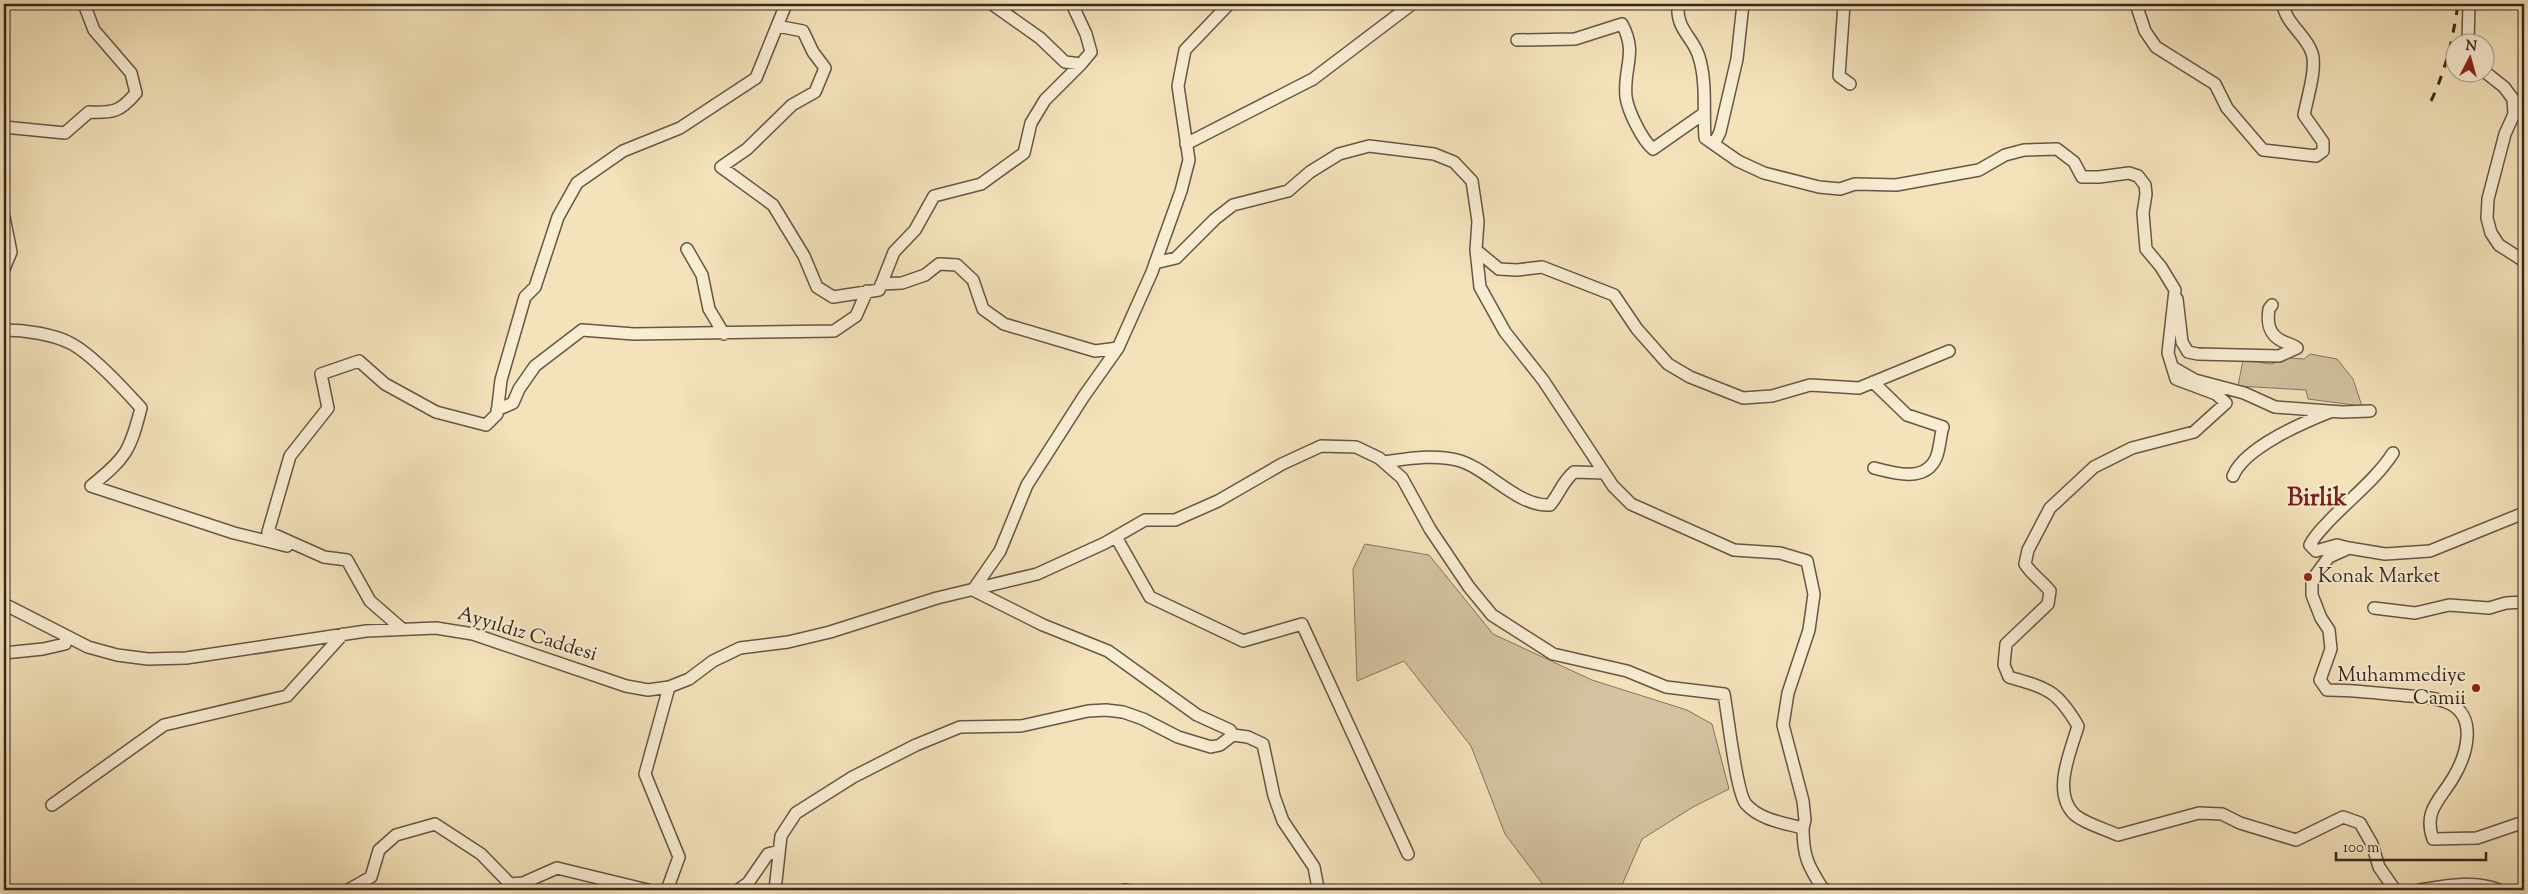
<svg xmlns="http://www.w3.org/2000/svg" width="2528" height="894" font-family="'Sorts Mill Goudy',serif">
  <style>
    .green { fill: #d4c2a0; stroke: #867460 }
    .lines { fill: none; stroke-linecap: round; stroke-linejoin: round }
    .minor-casing { stroke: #665646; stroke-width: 14 }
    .minor { stroke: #f8ecd2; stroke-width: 11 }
    .rail { stroke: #37271f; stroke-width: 3; stroke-dasharray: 9 9; stroke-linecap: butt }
    .poi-dot { fill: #8f2418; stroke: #f8ecd2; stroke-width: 2 }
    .labels { text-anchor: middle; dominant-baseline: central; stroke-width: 4; stroke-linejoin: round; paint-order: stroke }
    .poi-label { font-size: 20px; fill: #37271f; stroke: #f8ecd2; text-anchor: start }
    .street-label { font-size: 20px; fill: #37271f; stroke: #f8ecd2 }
    .district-label { font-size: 25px; font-weight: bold; fill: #7a1f14; stroke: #f8ecd2 }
  </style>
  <rect width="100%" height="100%" fill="#f4e2ba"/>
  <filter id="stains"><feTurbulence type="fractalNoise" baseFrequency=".004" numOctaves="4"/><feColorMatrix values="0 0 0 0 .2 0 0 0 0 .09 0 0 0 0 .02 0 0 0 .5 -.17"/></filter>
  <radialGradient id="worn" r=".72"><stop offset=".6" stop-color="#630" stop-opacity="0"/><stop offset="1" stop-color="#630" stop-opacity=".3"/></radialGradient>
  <path class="green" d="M2310,354l27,5 16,20 9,27 -54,-7 -2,-9 -68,-4 5,-26 28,4 18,-6 15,1z
    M1365,544l64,11 64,79 99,46 95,30 25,14 17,65 -36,18 -51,32 -20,46 -23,5h-52l-42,-56 -34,-88 -67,-85 -47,20 -4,-112z"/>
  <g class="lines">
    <defs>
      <path id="minor" d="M992,4l48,34 25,24 16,2 10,-12 -5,-18 -14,-30
        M1678,4c-2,27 15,32 21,53 8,25 4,55 6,81l33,23 26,12 55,14 21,2 15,-5 41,1 83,-15 26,-15 19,-5 33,-1 17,13 8,15h17l30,-4 9,3 7,9 1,9 -3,19 3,36 15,18 14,23 -7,63 8,26 40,15 10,9 -32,29 -62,16 -38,19 -44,41 -22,42 -3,14c7,11 16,16 25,27l-2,13 -42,40 -2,21 5,12c38,11 48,13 69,49 -7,25 -27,67 -3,89 11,9 30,14 43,20l81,-22 23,1 18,9 56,17 47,-23 17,6 12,21 7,23 16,23
        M1844,4l-5,72 11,8
        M2136,4l9,27 11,16 59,37 12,24 36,42 53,6 7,-5v-9l-19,-27c3,-16 13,-47 8,-62 -6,-18 -27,-30 -29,-49
        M777,26l26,5 10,21 12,16 -10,24 -23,13 -45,44 -26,18 52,38 31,51 13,31 16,10 46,-7 15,-38 21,-22 19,-34 47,-12 43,-31 7,-30 14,-23 36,-36
        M1517,40l58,-1 47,-15c16,30 1,43 4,73 2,14 16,43 27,52l50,-35
        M2468,42l1,-38
        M2485,72l19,15 9,12 1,15 -9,20 -17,65 -1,19 4,15 8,12 25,16
        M4,127l61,6 24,-21c24,1 31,0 47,-19l-5,-20 -37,-43 -10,-26
        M1186,144l127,-65 99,-75
        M1714,144l6,-12 17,-73 6,-55
        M4,217l7,35 -7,17
        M687,249l15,26 7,34 15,25
        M1476,250l23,19 18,1 25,-3 72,28 23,34 31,35 22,13 53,21 29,-2 38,-11 49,3 90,-37
        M881,284l21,-1 23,-8 14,-11 18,1 16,15 10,29 21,15 91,27 23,-3
        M2177,299l5,43 6,10 10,2 81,2 18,-8c-5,-4 -9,-4 -15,-7 -14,-7 -15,-19 -13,-32l3,-4
        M4,330c20,0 50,4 68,14 22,12 52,45 69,64 -11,43 -15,50 -50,78l143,47 53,13
        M2174,368l21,12 49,13 31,14 67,5 28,-1
        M1873,382l34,33 36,12c-3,9 -3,22 -7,31 -11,25 -43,15 -62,10
        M497,410l16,-7 6,-14 16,-23 47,-36 52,4 200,-3 22,-15 11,-25
        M1384,462c23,-3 49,-8 73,-2 31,8 60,47 93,45 10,-12 12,-23 24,-33l30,1
        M2233,476c11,-28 69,-53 97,-64
        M2524,513l-94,38 -45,3 -36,-6 -20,9 -17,23v15l9,23 8,12 2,19 -11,31 7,10c25,0 49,3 73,5 14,2 32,1 46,7 33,12 21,53 7,76 -13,22 -30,33 -20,61l44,-1 47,-16
        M1116,537l34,60 93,44 59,-17 106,230
        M2349,548l-12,-3 -21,6 -6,-6c5,-10 12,-16 19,-24 21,-22 48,-43 64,-68
        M973,590l27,-39 27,-66 57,-89 34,-48 34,-76 29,-81 8,-31 -11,-74 7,-36 44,-46
        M4,604l84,43 29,8 31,4 38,-1 180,-27 70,-3 37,6 153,52 22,4 21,-3 20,-8 24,-18 27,-13 48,-6 42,-10 107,-34 100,-24 68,-31 40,-23h30l43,-19 64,-37 39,-18 35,1 23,11 23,20 28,51 39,58 23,28 61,39 74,17 39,16 58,7c4,21 12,98 22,110 14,16 38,19 57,24l2,-8 -2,-19 -20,-76 5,-32 21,-63 5,-36 -7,-33 -27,-8 -46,-3 -103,-46 -18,-18 -70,-106 -38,-48 -25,-45 -4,-37 2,-29 -6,-40 -18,-19 -20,-8 -65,-8 -30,8 -29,18 -22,19 -55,14 -18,14 -39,39 -21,5
        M2374,608l41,5 34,-8 40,3 17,-5 18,-1
        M401,628l-31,-27 -23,-41 -23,-3 -56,-25 22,-76 38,-48 -7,-34 38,-13 26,23 51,28 50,13 11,-11 4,-34 24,-83 10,-10 23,-70 19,-34 46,-32 57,-23 76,-50 30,-74
        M4,653l39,-4 22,-5 1,-8
        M1233,735l15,2 15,7 11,52 9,25 31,46 4,21 -2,2
        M52,805l112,-80 123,-29 56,-62
        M1803,828c0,28 5,38 20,61l4,1
        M348,890l23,-13 8,-27 17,-15 39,-11 46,30 29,30 13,-1 34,-15 91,22
        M667,890l12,-33 -34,-83 24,-87
        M738,890l10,-7 20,-29 11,-3
        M775,890l6,-54 15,-23 57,-36 63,-32 44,-18 61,-1 67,-15 18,-1 17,2 20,7 35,18 33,10 9,-2 13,-10 -3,-5 -33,-15 -89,-64 -65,-26 -70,-35
        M1124,890h2
        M2420,890c25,-4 54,-10 79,0"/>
    </defs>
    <use href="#minor" class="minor-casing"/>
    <use href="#minor" class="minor"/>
    <path class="rail" d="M2431,101c15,-31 22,-63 27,-97"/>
  </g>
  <g class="poi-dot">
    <circle cx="2308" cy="577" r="5"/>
    <circle cx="2476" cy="688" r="5"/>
  </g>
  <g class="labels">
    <g class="poi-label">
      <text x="2318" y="577">Konak Market</text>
      <text x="2466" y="676" text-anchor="end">Muhammediye<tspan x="2466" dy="23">Camii</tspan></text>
    </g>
    <g class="street-label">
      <text transform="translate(527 635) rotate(17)">Ayyıldız Caddesi</text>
    </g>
    <g class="district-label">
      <text x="2317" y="499">Birlik</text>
    </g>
  </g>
  <rect width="2528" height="894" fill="none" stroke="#f4e2ba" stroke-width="20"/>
  <rect x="5" y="5" width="2518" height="884" fill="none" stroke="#37271f" stroke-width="2.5"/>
  <rect x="10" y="10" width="2508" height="874" fill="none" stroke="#37271f"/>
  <g transform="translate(2470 58) rotate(6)"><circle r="24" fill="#f8ecd2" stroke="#ab9d8a"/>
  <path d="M0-4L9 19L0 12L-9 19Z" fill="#8f2418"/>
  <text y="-8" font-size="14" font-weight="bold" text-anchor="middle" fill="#37271f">N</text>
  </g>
  <path d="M2336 852v8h150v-8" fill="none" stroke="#37271f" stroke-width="2.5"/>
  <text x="2343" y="852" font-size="15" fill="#37271f" stroke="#f8ecd2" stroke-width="4" paint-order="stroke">100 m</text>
  <rect width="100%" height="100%" filter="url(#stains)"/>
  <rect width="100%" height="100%" fill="url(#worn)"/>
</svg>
